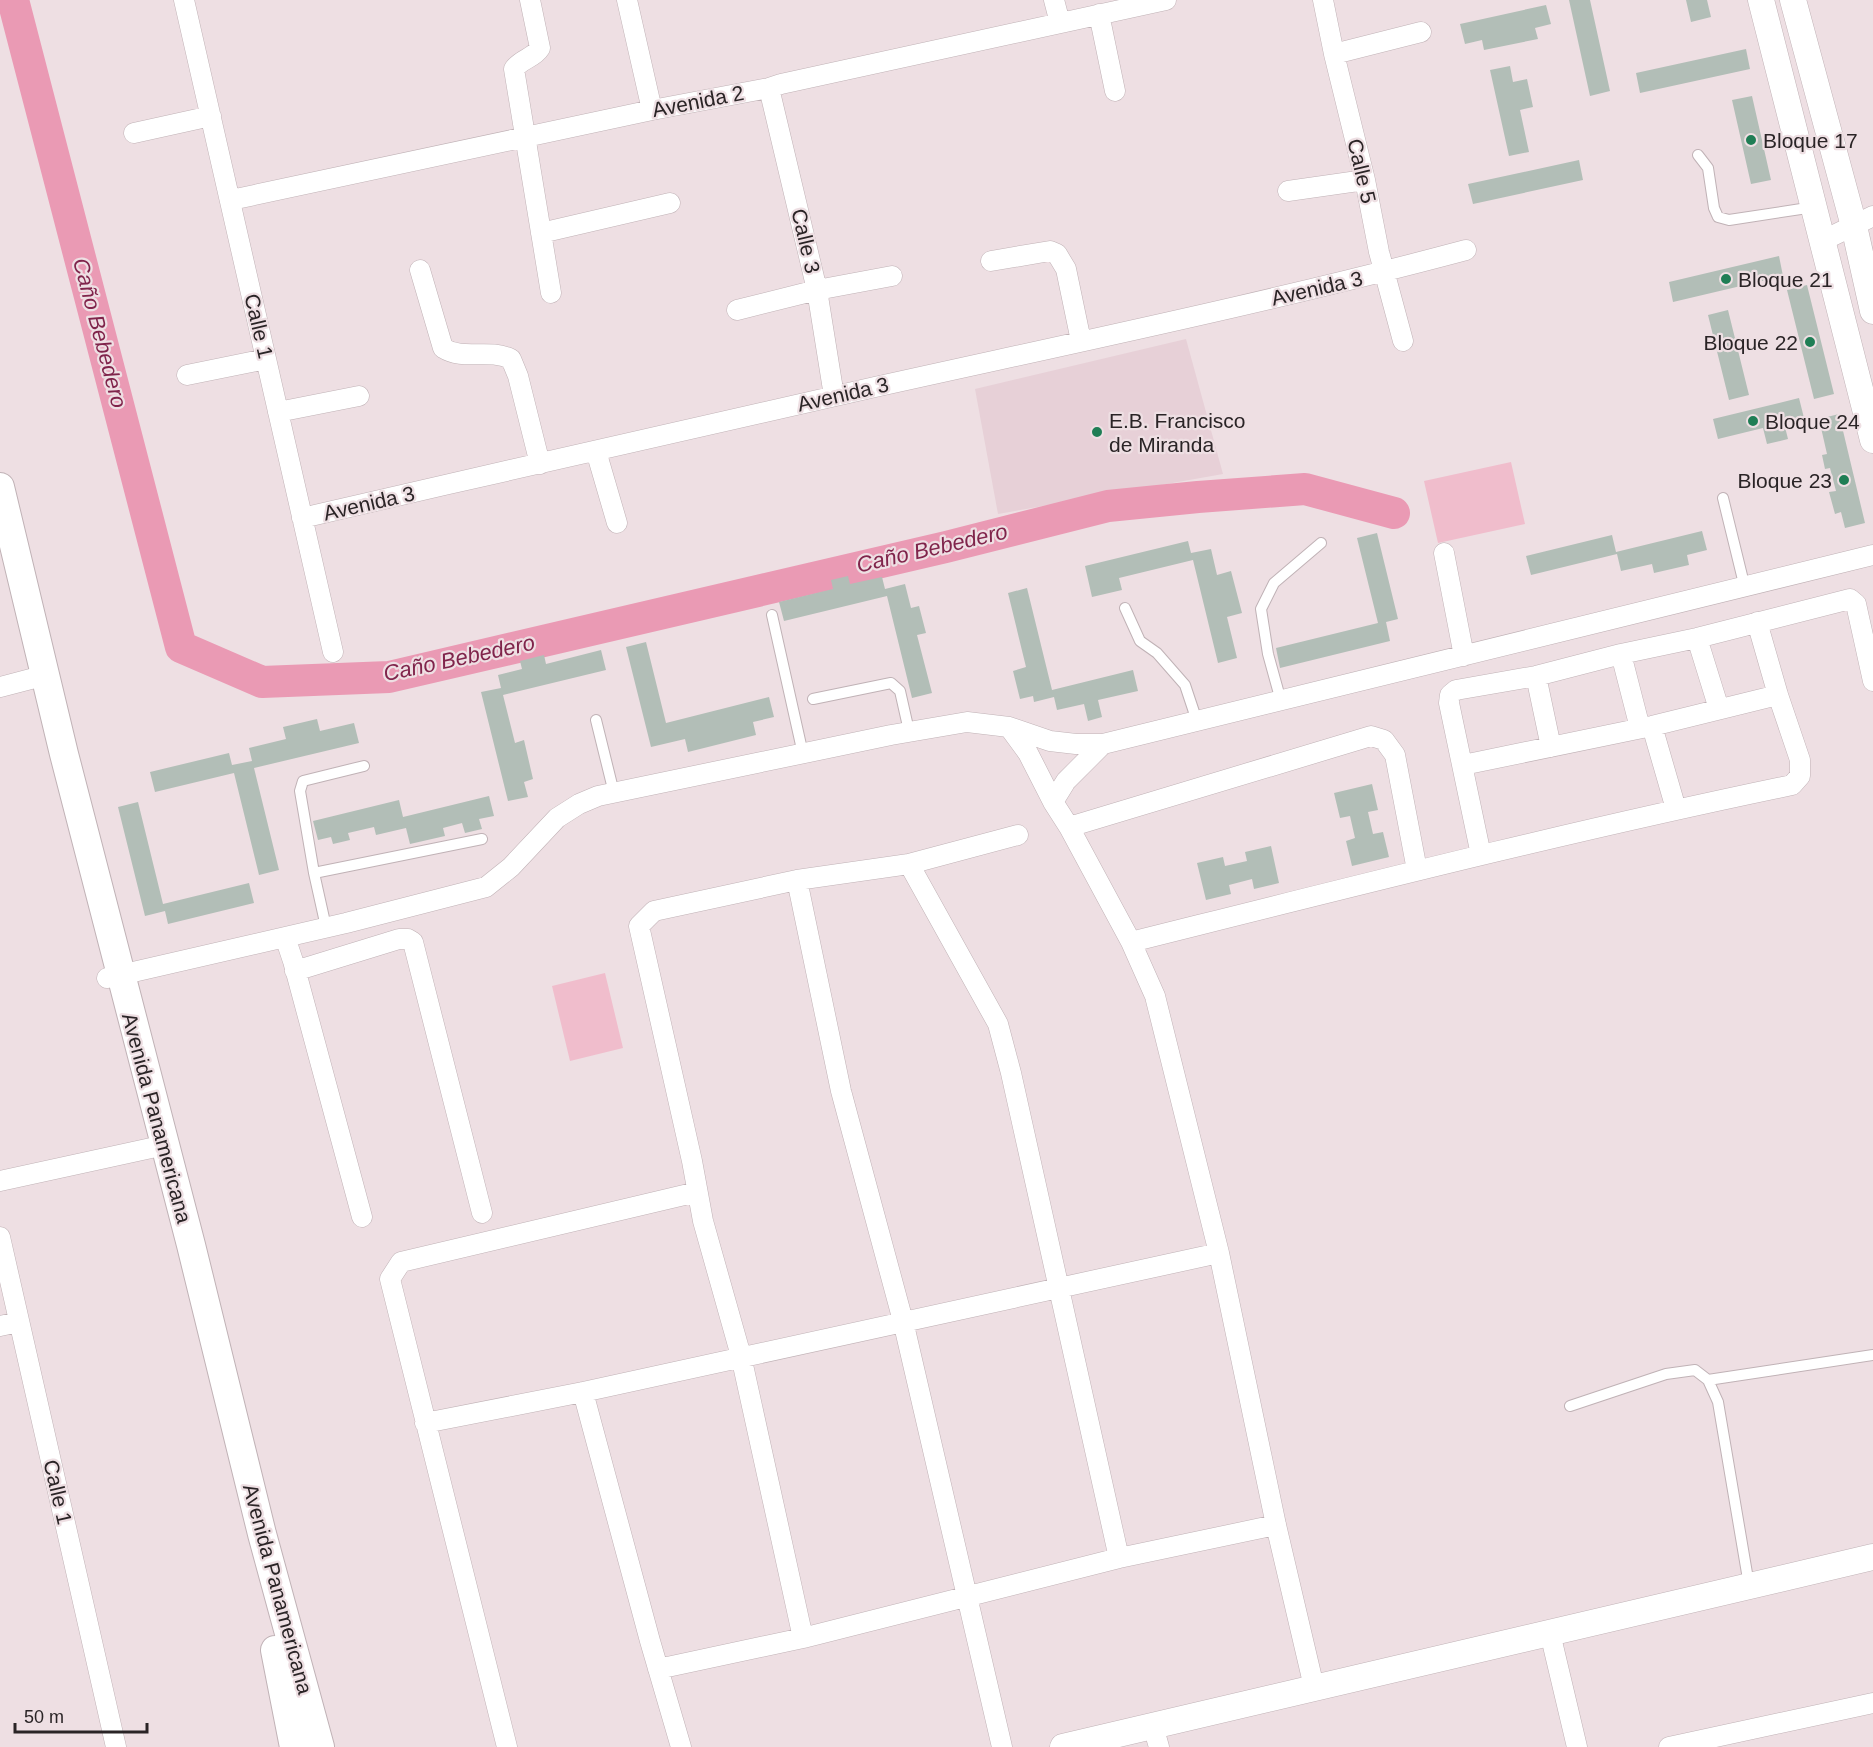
<svg xmlns="http://www.w3.org/2000/svg" width="1873" height="1747" font-family="Helvetica,sans-serif">
  <style>
    .built { fill: #e7d0d7 }
    .green { fill: #f0bdcc }
    .lines { fill: none; stroke-linecap: round; stroke-linejoin: round }
    .river { stroke: #ea9ab4; stroke-width: 32 }
    .building { fill: #b2beb7 }
    .service-casing { stroke: #c0b2b6; stroke-width: 12 }
    .minor-casing { stroke: #c0b2b6; stroke-width: 21 }
    .tertiary-casing { stroke: #c0b2b6; stroke-width: 27 }
    .secondary-casing { stroke: #c0b2b6; stroke-width: 30 }
    .service { stroke: #fff; stroke-width: 10 }
    .minor { stroke: #fff; stroke-width: 20 }
    .tertiary { stroke: #fff; stroke-width: 26 }
    .secondary { stroke: #fff; stroke-width: 28 }
    .poi-dot { fill: #1f7e55; stroke: #eedfe3; stroke-width: 2 }
    .labels { text-anchor: middle; dominant-baseline: central; stroke-width: 4.5; stroke-linejoin: round; paint-order: stroke }
    .street-label { font-size: 21px; fill: #2a2426; stroke: #eedfe3 }
    .poi-label { font-size: 21px; fill: #2a2426; stroke: #eedfe3; text-anchor: start }
    .water-label { font-size: 22px; font-style: italic; fill: #80244b; stroke: #eedfe3 }
  </style>
  <rect width="100%" height="100%" fill="#eedfe3"/>
  <path class="built" d="M1186,339l37,135 -225,40 -23,-125z"/>
  <path class="green" d="M1511,462l14,62 -87,19 -14,-62z
    M605,973l18,75 -53,13 -18,-75z"/>
  <g class="lines">
    <path class="river" d="M13,0l168,647 81,35 127,-5 557,-130 162,-41 90,-9 107,-8 89,24"/>
  </g>
  <path class="building" d="M1569,0h21l20,91 -20,5z
    M1686,0h21l4,17 -20,5z
    M1546,5l5,19 -16,4 3,11 -54,11 -2,-10 -17,4 -5,-20z
    M1746,49l4,20 -110,24 -4,-20z
    M1510,66l3,16 14,-3 6,28 -13,3 9,42 -20,4 -19,-86z
    M1752,96l19,84 -20,4 -19,-84z
    M1579,160l4,20 -110,24 -5,-20z
    M1779,256l4,20 -110,26 -4,-20z
    M1807,285l27,109 -20,5 -27,-109z
    M1728,310l21,85 -20,5 -21,-85z
    M1799,398l5,20 -20,5 4,16 -21,5 -4,-16 -45,11 -5,-20z
    M1839,414l26,109 -20,5 -4,-16 -6,2 -6,-22 7,-1 -6,-23 -5,1 -3,-14 5,-1 -8,-35z
    M1702,531l5,19 -20,5 2,10 -35,8 -2,-9 -31,7 -4,-17 -86,21 -5,-19 86,-21 4,17z
    M1377,533l21,86 -12,3 4,19 -110,27 -4,-20 102,-25 -21,-85z
    M1188,541l3,12 20,-4 6,26 14,-4 11,42 -15,4 10,41 -19,5 -25,-103 -74,18 3,12 -30,7 -7,-31z
    M848,576l2,8 32,-7 3,12 20,-5 6,24 8,-2 7,27 -9,2 15,58 -20,5 -25,-102 -103,25 -5,-19 54,-13 -2,-9z
    M1027,588l25,102 81,-20 5,21 -40,9 4,17 -14,4 -4,-17 -27,6 -3,-13 -20,5 -1,-6 -13,3 -7,-28 13,-4 -18,-74z
    M646,642l20,81 103,-26 5,20 -21,5 3,13 -68,17 -3,-13 -34,8 -25,-100z
    M601,650l5,20 -103,25 12,48 9,-3 9,39 -9,3 4,15 -20,4 -27,-109 20,-4 -3,-13 24,-6 -2,-8 24,-6 2,9z
    M317,719l3,12 34,-8 5,20 -105,25 25,102 -20,5 -25,-102 -79,19 -5,-20 79,-19 3,12 20,-4 -3,-13 37,-9 -3,-12z
    M1372,784l6,26 -10,2 5,22 10,-2 6,25 -37,9 -6,-25 9,-3 -5,-22 -10,2 -6,-25z
    M489,796l5,20 -15,3 3,10 -17,4 -3,-10 -19,5 2,8 -35,8 -4,-16 -30,7 -2,-8 -26,6 2,7 -17,4 -2,-7 -13,3 -5,-19 86,-21 4,17z
    M138,802l25,102 86,-21 5,20 -86,21 -3,-13 -20,5 -27,-109z
    M1271,846l8,37 -25,6 -2,-10 -23,6 2,9 -25,6 -9,-37 26,-6 2,9 22,-5 -2,-9z"/>
  <g class="lines">
    <defs>
      <path id="service" d="M1698,155l10,13 6,40 4,9 11,3 85,-13
        M1723,498l22,90
        M1125,608l15,33 17,12 28,32 12,36
        M772,615l31,139
        M813,699l78,-16 9,8 9,40
        M1281,701l-13,-47 -7,-45 13,-26 47,-40
        M596,720l18,73
        M314,873l168,-34
        M326,927l-12,-54 -14,-82 3,-10 61,-15
        M1708,1380l165,-25
        M1570,1406l96,-32 29,-4 13,10 10,22 31,183"/>
      <path id="minor" d="M184,0l149,652
        M530,0l10,48c-6,10 -19,11 -26,21l37,224
        M627,0l25,110
        M1054,0l6,23
        M1323,0l11,54 31,126 14,72 24,89
        M1099,14l16,77
        M1334,54l87,-22
        M769,88l48,202 17,106
        M134,133l77,-17
        M1288,191l77,-11
        M231,200l421,-90 117,-22 12,-4 385,-84
        M541,233l129,-30
        M1824,240l49,-24
        M991,261l59,-10 7,3 9,15 15,72
        M420,270l23,78c21,13 45,0 68,11l7,17 22,88
        M737,310l80,-20 75,-14
        M187,375l79,-16
        M278,412l81,-16
        M596,451l21,72
        M302,518c191,-44 382,-89 573,-131 198,-44 396,-85 591,-137
        M1444,553l20,103
        M1697,638l22,71
        M1621,654l19,74
        M1536,676l15,71
        M0,687l46,-12
        M1652,726l24,83
        M1009,727l19,26 25,49 16,25 62,115 24,54 64,257 57,272 38,162
        M1463,765l189,-39 126,-31
        M1053,802l13,-21 37,-37
        M1069,827l302,-91 13,4 11,15 22,115
        M1481,855l-32,-152 1,-8 6,-5 80,-14 85,-22 76,-16 153,-39 6,5 17,77
        M909,864l89,160 13,49 108,485
        M797,880l44,211 62,230 99,426
        M285,937l8,24 69,256
        M1131,942c220,-55 439,-111 661,-157l8,-9v-16l-22,-65 -21,-73
        M295,971l104,-32h9l5,3 69,271
        M107,978l239,-55 140,-36 25,-20 46,-49 22,-14 19,-8 293,-61 76,-13 42,5 41,14 26,3h27l770,-189
        M0,1181l165,-36
        M0,1237l116,510
        M0,1326l19,-4
        M583,1392l67,249 31,106
        M425,1423l158,-31 636,-139
        M1550,1633l27,114
        M803,1638l-62,-282 -38,-135 -11,-60 -53,-235 15,-15 143,-31 112,-16 109,-29
        M658,1669l145,-31 316,-80 157,-33
        M1153,1726l6,21
        M507,1747l-117,-468 11,-17 296,-70
        M1669,1747l204,-44"/>
      <path id="tertiary" d="M1761,0l112,440
        M1793,0l61,226 19,85
        M1063,1747l810,-190"/>
      <path id="secondary" d="M0,487l64,267 127,491 71,289 58,213
        M275,1650l19,97"/>
    </defs>
    <use href="#service" class="service-casing"/>
    <use href="#minor" class="minor-casing"/>
    <use href="#tertiary" class="tertiary-casing"/>
    <use href="#secondary" class="secondary-casing"/>
    <use href="#service" class="service"/>
    <use href="#minor" class="minor"/>
    <use href="#tertiary" class="tertiary"/>
    <use href="#secondary" class="secondary"/>
  </g>
  <g class="poi-dot">
    <circle cx="1751" cy="140" r="6"/>
    <circle cx="1726" cy="279" r="6"/>
    <circle cx="1810" cy="342" r="6"/>
    <circle cx="1753" cy="421" r="6"/>
    <circle cx="1097" cy="432" r="6"/>
    <circle cx="1844" cy="480" r="6"/>
  </g>
  <g class="labels">
    <g class="street-label">
      <text transform="translate(698 101) rotate(-11)">Avenida 2</text>
      <text transform="translate(1362 171) rotate(77)">Calle 5</text>
      <text transform="translate(806 241) rotate(77)">Calle 3</text>
      <text transform="translate(1317 288) rotate(-13)">Avenida 3</text>
      <text transform="translate(259 326) rotate(77)">Calle 1</text>
      <text transform="translate(843 394) rotate(-13)">Avenida 3</text>
      <text transform="translate(369 503) rotate(-13)">Avenida 3</text>
      <text transform="translate(157 1118) rotate(75)">Avenida Panamericana</text>
      <text transform="translate(58 1492) rotate(77)">Calle 1</text>
      <text transform="translate(278 1589) rotate(75)">Avenida Panamericana</text>
    </g>
    <g class="poi-label">
      <text x="1763" y="140">Bloque 17</text>
      <text x="1738" y="279">Bloque 21</text>
      <text x="1798" y="342" text-anchor="end">Bloque 22</text>
      <text x="1109" y="420">E.B. Francisco<tspan x="1109" dy="24">de Miranda</tspan></text>
      <text x="1765" y="421">Bloque 24</text>
      <text x="1832" y="480" text-anchor="end">Bloque 23</text>
    </g>
    <g class="water-label">
      <text transform="translate(100 333) rotate(75)">Caño Bebedero</text>
      <text transform="translate(932 548) rotate(-13)">Caño Bebedero</text>
      <text transform="translate(459 658) rotate(-12)">Caño Bebedero</text>
    </g>
  </g>
  <path d="M15 1723v9h132v-9" fill="none" stroke="#2a2426" stroke-width="3"/>
  <text x="24" y="1723" font-size="18" fill="#2a2426" stroke="#eedfe3" stroke-width="4.5" paint-order="stroke">50 m</text>
</svg>
